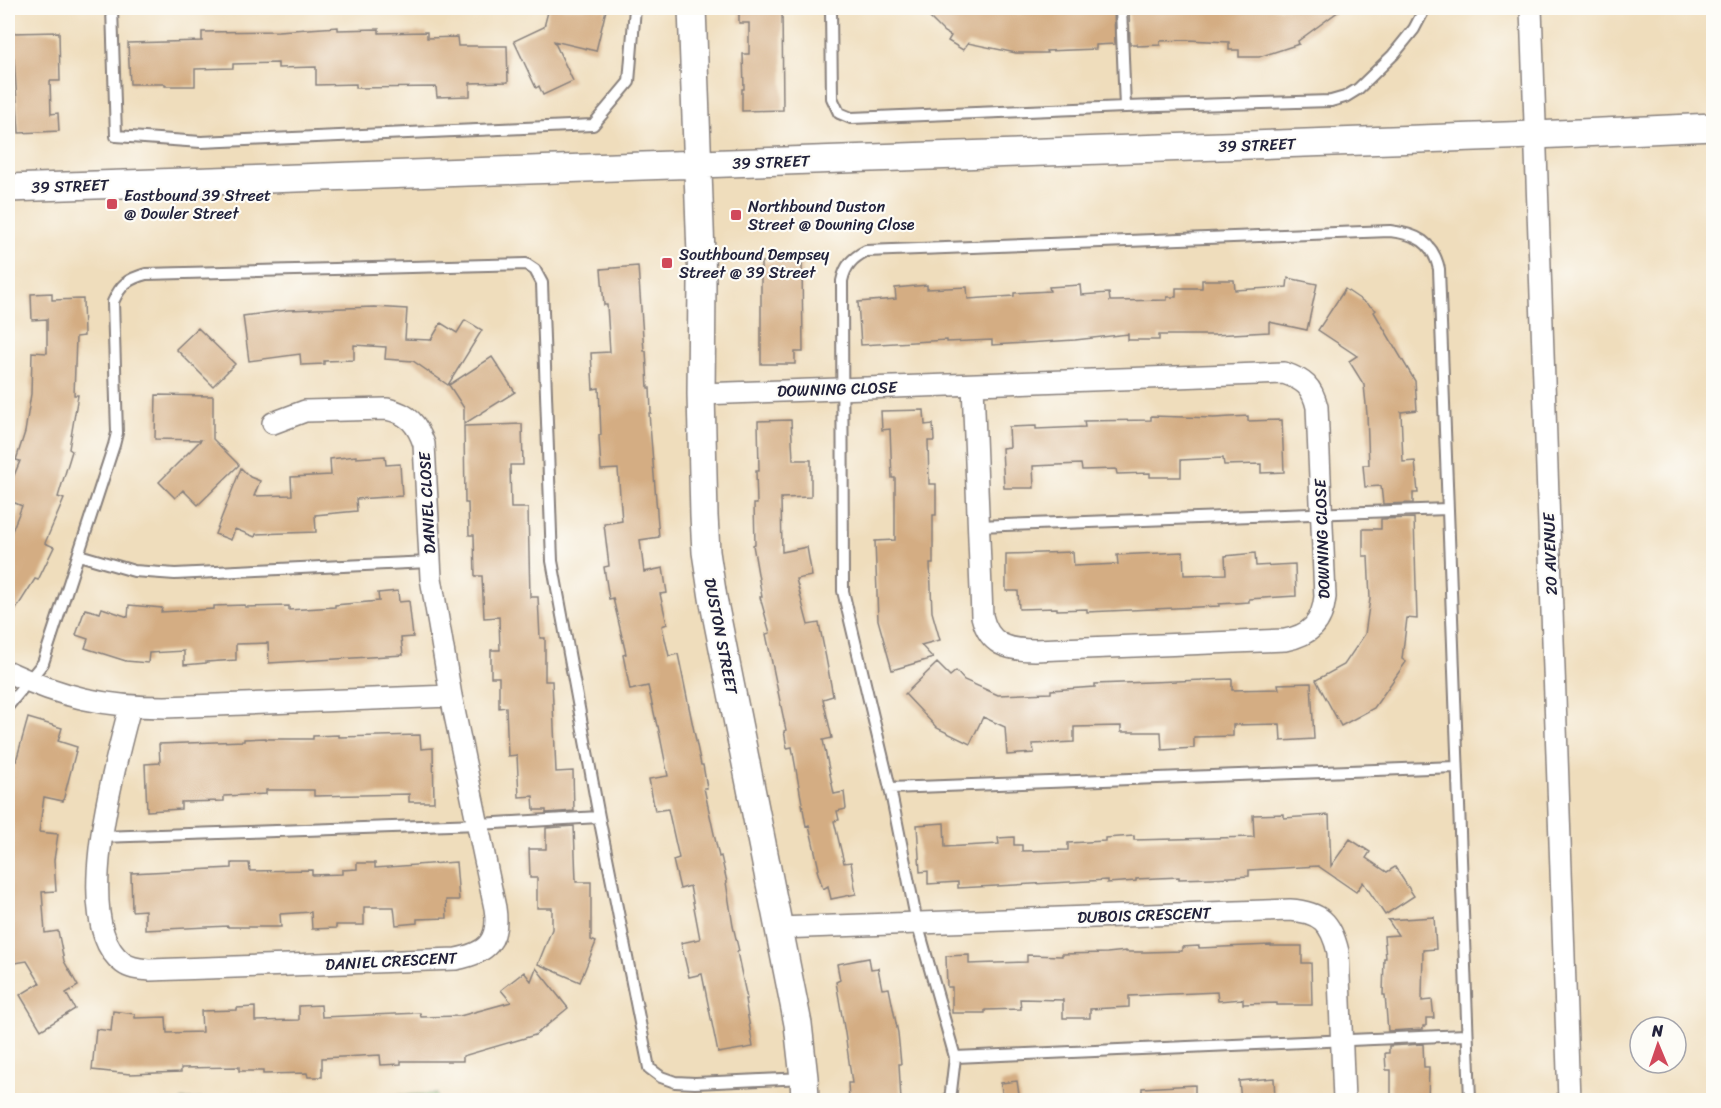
<svg xmlns="http://www.w3.org/2000/svg" width="1721" height="1108" font-family="Sriracha,sans-serif">
  <style>
    .green { fill: #98c775; stroke: #5d7458; stroke-width: 1.5 }
    .building { fill: #d4ad83 }
    .lines { fill: none; stroke-linecap: round; stroke-linejoin: round }
    .service-casing { stroke: #88807c; stroke-width: 14 }
    .minor-casing { stroke: #88807c; stroke-width: 24 }
    .tertiary-casing { stroke: #88807c; stroke-width: 30 }
    .service { stroke: #fff; stroke-width: 10 }
    .minor { stroke: #fff; stroke-width: 21 }
    .tertiary { stroke: #fff; stroke-width: 27 }
    .poi-dot { fill: #d1495b; stroke: #fdfcf7; stroke-width: 2 }
    .labels { text-anchor: middle; dominant-baseline: central; stroke-width: 4.5; stroke-linejoin: round; paint-order: stroke }
    .street-label { font-size: 16px; fill: #22223b; stroke: #fdfcf7 }
    .poi-label { font-size: 16px; fill: #22223b; stroke: #fdfcf7; text-anchor: start }
  </style>
  <rect width="100%" height="100%" fill="#fdfcf7"/>
  <filter id="ink" filterUnits="userSpaceOnUse"><feTurbulence type="fractalNoise" baseFrequency=".0167" numOctaves="2"/><feDisplacementMap in="SourceGraphic" scale="12" xChannelSelector="R" yChannelSelector="G"/><feConvolveMatrix kernelMatrix="1 2 1 2 8 2 1 2 1" color-interpolation-filters="sRGB"/></filter>
  <filter id="wash" filterUnits="userSpaceOnUse"><feTurbulence type="fractalNoise" baseFrequency=".008" numOctaves="4" result="noise"/><feDisplacementMap in="SourceGraphic" scale="24" xChannelSelector="R" yChannelSelector="G"/><feGaussianBlur stdDeviation="1.35" result="paint"/><feColorMatrix in="noise" values="0 0 0 0 0 0 0 0 0 0 0 0 0 0 0 0 0 1.4 0 .05"/><feComposite in="paint" operator="in"/></filter>
  <g filter="url(#wash)">
    <rect width="100%" height="100%" fill="#efddbc"/>
    <path class="green" d="M437,1094l1,6h-257z"/>
    <g id="blocks">
      <path class="building" d="M549,8h45l12,2 -10,41 -42,-10 19,40 -30,14 -4,-9 -3,2 -22,-47 30,-14z
        M739,8h43l1,102 -41,1v-22h2l-1,-35h6v-31h-10z
        M920,8h70l31,6v-5l88,-1v1h5l1,35 -19,1v4l-50,2 1,2h-31l-48,-10 -5,7 -15,-9 3,-5 -7,-4z
        M1129,8h214l-45,33 1,3 -40,13h-20v-7h-10v-8l-41,-2 -28,1v4l-23,1v-2h-7z
        M338,27v3l41,-1v4l48,-1v6l30,-1 1,9h49l1,36 -38,1v13l-33,1 -1,-10 -80,1v-4l-40,1v-18l-38,1v-5l-45,1v4l-38,1v17h-30v-2h-35l-2,-41 74,-2v-9l76,-1z
        M59,32l1,49h-10l1,33 7,-1 1,18 -40,2 -5,-75h-2l-1,-25z
        M802,261l1,91h-8v12h-34v-102z
        M638,266l6,85h2l2,37h2l1,25h-2l10,124 -19,3 4,32 19,-4 4,25 -7,1 7,30 -5,2 7,30 9,-2 23,111h2l4,23h-3l15,69 2,-1 6,26h-1l7,44 6,25 -2,1 10,47h-2l8,48 -35,6 -16,-79 -13,3 -8,-34 19,-4 -10,-53 -10,3 -7,-29 6,-2 -11,-49 -13,2 -6,-32 19,-3 -10,-50h-1l-9,-40 -18,4 -7,-35 3,-1 -13,-56 -4,1 -5,-32 5,-1 -5,-42 18,-3 -4,-52 -17,1 -2,-35h2l-2,-47 -6,1 -2,-36 19,-1 -3,-47h-3l-3,-36z
        M1288,278l29,6 -10,46 -38,-8v10l-56,3h-54v5h-31v-6l-53,6 -83,5v-5l-45,2v-2l-86,5 -3,-43 38,-3 -1,-11 32,-3v4l40,-2 1,12 46,-3v-3l36,-2 -1,-4 31,-2 1,10 28,-2 1,8h5l52,-1v-3h9v-9h26v-8h32l1,10 52,-3z
        M1345,289l31,21 -2,2 41,69 2,29 -16,2 2,50 12,-1 3,32h-5v10l-30,1 -2,-18 -16,1 -2,-22h6l-2,-51 -3,-29 -15,-24 8,-5 -39,-26z
        M52,293v7l31,-1 1,37 -8,1 -2,58h4l-9,54 3,2 -14,46 6,2 -19,44 9,4 -16,33 -3,-1 -27,43v-81l14,-35 -14,-6v-10l12,-29 -4,-1 9,-28 6,-38 1,-42 15,1v-34l-15,1 -1,-26z
        M374,307l33,2 -2,30 26,1 10,-17 16,10 8,-13 17,10 -34,55 -35,-24 -28,-2 1,-12 -32,-2v15l-30,1v3l-23,1 -1,-11 -51,7 -6,-45 45,-6z
        M198,328l37,36 -22,22 -37,-37z
        M492,357l23,35 -51,32v-16l-15,-23z
        M156,395l57,1v43l26,26 -41,40 -15,-15 -8,8 -16,-16 42,-42 -46,-1z
        M924,410l1,15 8,-1 1,17h-6l1,43h7v31h-3v49h-3l2,48 8,28 -19,5 12,13 -41,12 -14,-50 -3,-79 20,-1v-62h-3l-2,-49 -8,1 -1,-19z
        M1151,416l63,2 34,-2v5l34,-1 2,52 -23,1v-9l-37,1 -1,-7 -42,2v17h-31v-4l-33,1 -1,-5 -34,1 -1,-6 -48,2 1,22h-30l-2,-40 8,-1 -1,-20 27,-1v3l49,-2 -1,-6 67,-1z
        M791,420l2,40h18v37l-30,1 1,54 25,-5 5,29 -16,3 12,46 11,-2 7,35 7,38 -10,3 9,39 -9,2 11,54 10,-2 2,17 -9,2 2,9 -5,1 10,42 7,-1 5,32 -25,5 -3,-13 -5,3 -6,-19 2,-1 -10,-44 -3,1 -14,-79 -5,1 -3,-17 2,-1 -20,-96 4,-1 -10,-36h2l-9,-52 2,-1 -1,-40h3l-1,-33h3l-1,-50z
        M522,424l1,41h-13l1,43h17l2,89h8l2,41h5v43h7l4,91 17,-1 1,40 -28,2v-3h-12l-1,-14 -14,1 -2,-42 -9,1 -2,-49 -7,1v-31h-8v-27h9l-1,-33 -15,1 -2,-42h-7l-1,-41h-5l-1,-32h-3l-1,-77z
        M356,456v2l29,-2 1,9 14,-1 2,32 -46,3 1,12 -42,4 1,17 -60,2 -1,3 -20,-8 -4,11 -16,-6 26,-66 9,9 10,4 -6,15 38,-1 -1,-18 40,-2 -1,-16z
        M1414,518l3,101 -10,-1 -5,41 4,3 -32,46 -33,18 -25,-46 28,-15 21,-31 5,-35 -2,-43h-5v-27h18v-10z
        M1073,552l1,14 44,-2 -1,-9 66,-3 1,23 42,-1 -1,-18 30,-3 1,13 39,-2 1,32 -47,3v3l-30,2v2l-132,6v-3l-30,1v-2l-38,1 -1,-18h-12v-37z
        M398,591l1,11 10,-1 4,36 -12,1 2,17 -134,8 -1,-20 -32,1v16l-30,2v1l-22,2v-14l-35,2 -1,10 -22,-2 -41,-13 3,-9 -12,-4 9,-26 15,4 2,-5 26,9 1,-12 33,3 -1,4 53,-3v-3l31,-1v2l44,-1v4l46,-3v-2l44,-4 -1,-8z
        M937,663l13,13 6,-5 8,9 34,15 53,-2v-3l44,-3v-3l137,-5v11l47,-1 -1,-5 33,-1 3,56 -33,2 -1,-17 -47,1v11l-39,1v11l-32,2 -1,-18h-40v-6l-47,1v15l-41,2 1,9 -27,2 -2,-28 -22,-10 -13,27 -33,-16 -32,-34z
        M28,718l34,10 -4,13 19,6 -14,54 -19,-4 -5,35 19,2 -4,26 2,31 -14,1 3,41 13,-2 6,30 14,25 -12,7 9,16 -34,21 -21,-35 20,-12 -13,-22 -18,3 -1,-11v-169l5,-24 3,1z
        M339,735v2l81,-2 1,14 12,-1 1,54h-25v-8l-95,2v-6h-48v4l-42,2v5l-43,1v7l-34,2 -2,-47 15,-1 -1,-19 85,-3v-2l22,-1v1h47v-3z
        M1284,814v4l45,-3 2,51 19,-27 20,13 -4,6 21,14 8,-5 19,29 -29,19 -22,-33 -7,10 -38,-26 -69,4v6l-38,2 -32,1v-2l-43,2v2l-29,2v-3l-149,8v-6l-30,2v-13l-8,1 -3,-47 27,-2 1,24 54,-3 -1,-6 16,-1v8h8v6l46,-1v-7l37,-2v-3l29,-2v4l120,-3 -1,-22z
        M574,826l2,56h15v58l5,2 -16,40 -42,-18 14,-35v-21h-15v-30h-7l-1,-29h17v-21z
        M456,862l3,38h-13l1,18 -30,1v4l-21,2 -2,-18h-30v18h-28v3l-24,1 -1,-17 -31,2 1,13h-53v-1l-83,4v-20l-13,1 -1,-38 101,-5v-5h17l1,8 62,-1v5l30,-1v-4l15,-1v-6h18v5z
        M1434,917l2,32 -13,1 -1,51 10,-1 2,18h-8v8h-3v3l-35,2 -3,-36h-2l1,-37h2l-2,-22 14,-1 -10,-15z
        M1271,945v1h31v17h9l1,42h-35v-2l-34,1v-5l-25,2 -1,-9 -88,4v11l-39,2v9h-27v-18l-43,-1 1,10 -36,1v3h-33v-26h-5l-1,-31 23,-1v9l58,-2v-7l35,1v-2l45,-1 19,-2v1h20l36,-1v-4l17,-1v2z
        M869,958l2,11 7,-1 4,21 7,-1 9,45 3,31h-2l2,37h-52l-1,-18h4l-7,-50 -9,-51 4,-2 -3,-16z
        M536,968l32,40 -33,27 -72,21v5h-62v3l-20,1 -1,-10 -58,3v19h-14l-1,-4 -44,1v-3h-24v-4l-58,1v4l-51,2 -38,-4 4,-41 15,2 2,-20 22,3v4l31,-1 1,16 35,-1 -1,-21 36,-1v-2l18,-1v14l44,-1v-14l22,-1 1,12 98,-4 1,4 39,-1 51,-14 -10,-12 23,-18 7,9z
        M1423,1044l1,23h5l-1,34h-37v-31h-5l-1,-17h4v-7z
        M1274,1078l1,23h-34l-2,-20z
        M1017,1081l3,20h-17l-2,-18z
        M1195,1085v16h-53v-13z"/>
    </g>
  </g>
  <g filter="url(#ink)">
    <use href="#blocks" fill-opacity="0" stroke="#88807c" stroke-width="1.5"/>
    <g class="lines">
      <defs>
        <path id="service" d="M112,8l4,128 85,6 392,-17 36,-43 6,-74
          M831,8l1,90 7,15 12,5 274,-11 206,-6 14,-4 13,-8 35,-34 21,-26 11,-21
          M1121,8l4,99
          M978,526l469,-17
          M79,555l55,16 41,3 254,-12
          M8,706l35,-43 71,-218 3,-12 -4,-131c8,-18 15,-23 33,-28l380,-10 9,6 7,13 10,278 47,256 50,251 12,9 14,5 20,1 109,-5
          M890,788l566,-21
          M101,837l378,-13 120,-7
          M955,1057l511,-22
          M8,1099v1
          M950,1100l5,-43 -38,-134 -27,-135 -47,-197 -1,-310c3,-15 10,-23 24,-30l524,-20c27,3 43,11 49,38l31,831"/>
        <path id="minor" d="M1531,8l38,1092
          M701,394l583,-21c20,7 28,13 33,34l8,190c-3,27 -15,38 -40,43l-250,10c-28,0 -46,-5 -53,-34l-9,-231
          M8,672c54,25 97,35 157,35l286,-11
          M130,707c-14,54 -61,217 -7,256 8,6 17,6 27,7l306,-11c31,-6 44,-18 39,-51l-44,-212 -20,-118 -7,-134c-7,-20 -15,-30 -37,-35l-82,2 -32,12
          M778,928l512,-18c30,2 41,12 48,42l6,148"/>
        <path id="tertiary" d="M692,8l10,274 -1,112 3,122 2,36 7,46 85,426 6,54 1,22
          M8,188l1527,-53 179,-8"/>
      </defs>
      <use href="#service" class="service-casing"/>
      <use href="#minor" class="minor-casing"/>
      <use href="#tertiary" class="tertiary-casing"/>
      <use href="#service" class="service"/>
      <use href="#minor" class="minor"/>
      <use href="#tertiary" class="tertiary"/>
    </g>
  </g>
  <g class="poi-dot">
    <rect x="106" y="198" width="12" height="12" rx="3"/>
    <rect x="730" y="209" width="12" height="12" rx="3"/>
    <rect x="661" y="257" width="12" height="12" rx="3"/>
  </g>
  <g class="labels">
    <g class="street-label">
      <text transform="translate(1257 145) rotate(-2)">39 STREET</text>
      <text transform="translate(771 162) rotate(-2)">39 STREET</text>
      <text transform="translate(70 186) rotate(-2)">39 STREET</text>
      <text transform="translate(837 389) rotate(-2)">DOWNING CLOSE</text>
      <text transform="translate(427 503) rotate(-93)">DANIEL CLOSE</text>
      <text transform="translate(1322 539) rotate(-92)">DOWNING CLOSE</text>
      <text transform="translate(1550 554) rotate(-92)">20 AVENUE</text>
      <text transform="translate(721 636) rotate(79)">DUSTON STREET</text>
      <text transform="translate(1144 915) rotate(-2)">DUBOIS CRESCENT</text>
      <text transform="translate(391 961) rotate(-3)">DANIEL CRESCENT</text>
    </g>
    <g class="poi-label">
      <text x="124" y="195">Eastbound 39 Street<tspan x="124" dy="18">@ Dowler Street</tspan></text>
      <text x="748" y="206">Northbound Duston<tspan x="748" dy="18">Street @ Downing Close</tspan></text>
      <text x="679" y="254">Southbound Dempsey<tspan x="679" dy="18">Street @ 39 Street</tspan></text>
    </g>
  </g>
  <rect width="1721" height="1108" fill="none" stroke="#fdfcf7" stroke-width="30"/>
  <g transform="translate(1658 1045) rotate(358)"><circle r="28" fill="#fdfcf7" stroke="#a5a5ac" stroke-width="1.5"/>
  <path d="M0-4.5L10 22L0 15L-10 22Z" fill="#d1495b"/>
  <text y="-9" font-size="16" font-weight="bold" text-anchor="middle" fill="#22223b">N</text>
  </g>
</svg>
